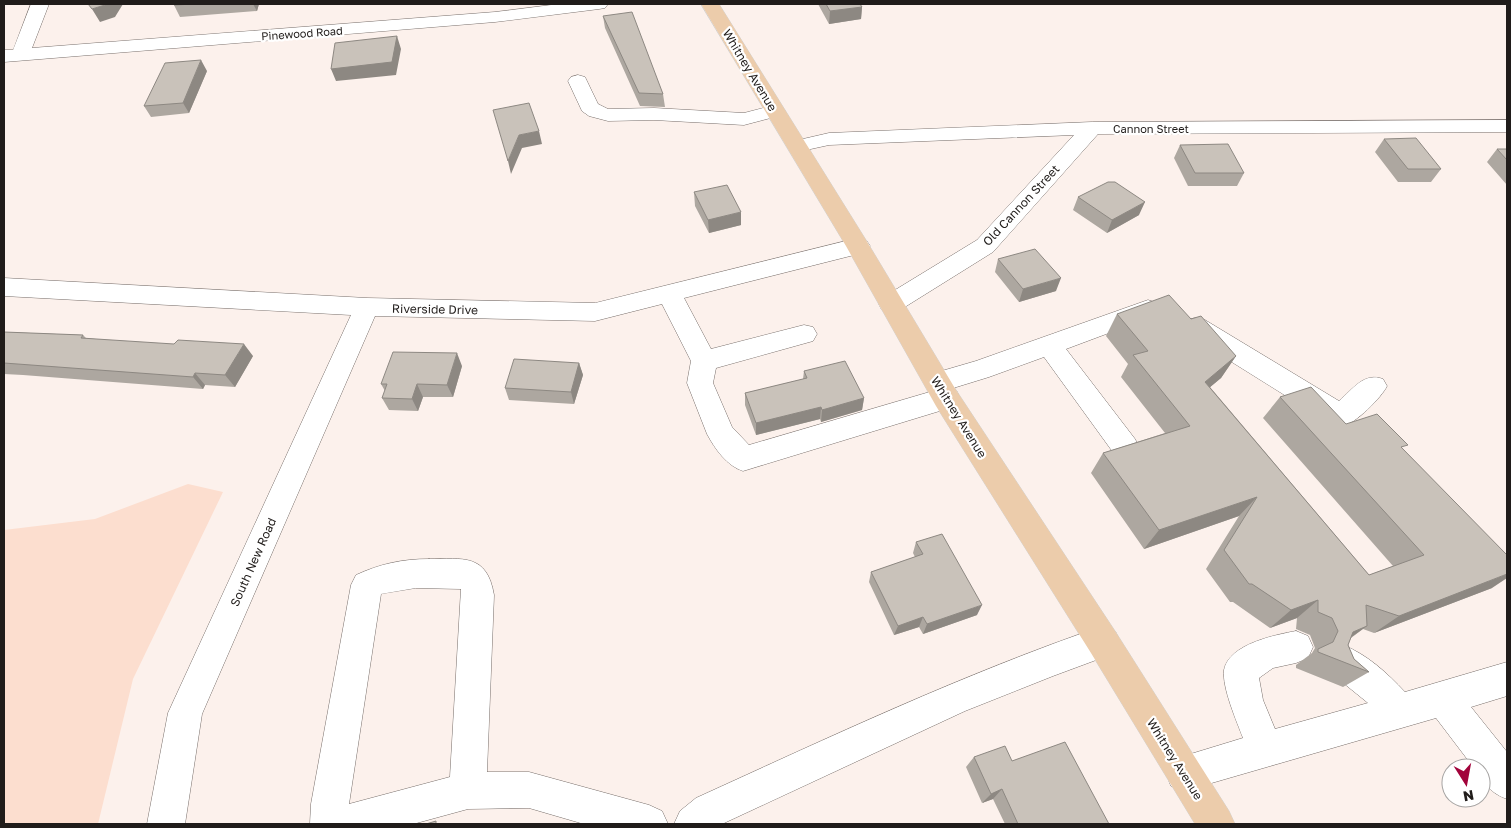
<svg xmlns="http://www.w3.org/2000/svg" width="1511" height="828" font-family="'Golos Text',sans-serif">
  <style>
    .green { fill: #fcdecf }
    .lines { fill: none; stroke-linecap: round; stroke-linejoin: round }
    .minor-casing { stroke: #786f6b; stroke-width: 1 }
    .major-casing { stroke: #d2d2d1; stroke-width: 1 }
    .minor { fill: #fff; fill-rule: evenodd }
    .major { fill: #ecccab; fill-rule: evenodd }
    .wall { fill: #ada7a0 }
    .shaded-wall { fill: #8d8882 }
    .building { fill: #c9c2ba; stroke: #8d8882 }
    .labels { text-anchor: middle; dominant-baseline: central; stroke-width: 4.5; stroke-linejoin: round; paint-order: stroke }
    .far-street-label { font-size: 11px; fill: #201c1a; stroke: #fff }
    .street-label { font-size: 12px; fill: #201c1a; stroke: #fff }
  </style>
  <rect width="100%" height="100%" fill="#fcf1ec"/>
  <path class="green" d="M188,484l35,8 -90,187 -35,145h-94v-294l91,-11z"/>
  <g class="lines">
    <defs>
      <path id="minor" d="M31,4h18l-17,44 463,-36 64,-8h49l-3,4 -6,1 -104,13 -491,40v-12h9z
        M578,75l7,2 13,27 10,5 46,-1 90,5 31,-8 7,2 3,4 -3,4 -38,10 -90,-5 -46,1 -19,-5 -7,-5 -14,-30 3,-4z
        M1507,120v12l-409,2 -105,118 -93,58 -9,3 -9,-3 -3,-6 3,-6 95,-58 97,-105 -245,10 -32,7 -7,-2 -3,-4 3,-4 39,-9 263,-11z
        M858,238l8,2 4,6 -4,6 -182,46 27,51 93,-24 9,2 4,7 -4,7 -97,27 -3,15 19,44 17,18 184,-54 -5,-2 -4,-7 4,-7 48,-14 172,-61 9,3 3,6 -3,6 -91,34 69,90 4,8 -4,8 -10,4 -10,-4 -71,-98 -55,20 -39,12 6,1 4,8 -4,8 -213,65c-16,-5 -28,-22 -36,-37l-20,-51 4,-22 -29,-57 -67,17 -220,-5 -173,398 -17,110h-38l21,-111 183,-398 -347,-19v-18l363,20 228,5z
        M1196,318l9,2 134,81c14,-12 25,-29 44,-22l4,7c-5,11 -32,38 -44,40 -4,1 -8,-1 -12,-2l-144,-90 -4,-7 4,-7z
        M429,559c34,0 58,-6 65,36l-7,177h42l120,33 13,6 6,13h-84l-55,-16 -61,1 -55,15h-103l1,-20 40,-219 5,-10c24,-11 46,-16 73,-16zM416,588l45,1 -11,188 -101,27 32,-210z
        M1103,626l12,5 5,11 -5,11 -62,23 -88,35 -243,113h-48l6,-13 16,-13c134,-61 267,-124 407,-172z
        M1296,631l12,5 5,11 -5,11 -12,5 -23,5 -14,10 4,22 12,29 93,-26 -37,-30 -5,-12 5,-12 12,-4c25,10 44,28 62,47l102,-30v34l-36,11 36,45v47c-14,-5 -26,-15 -26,-31h-7l-38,-50 -252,73 -13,-5 -5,-13 5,-13 72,-22c-6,-16 -21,-50 -19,-68 5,-26 51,-35 72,-39z"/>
      <path id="major" d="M701,4h18l147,236 90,150 159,241 114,180 6,13h-40l-104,-171 -155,-247 -90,-160z"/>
    </defs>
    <use href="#minor" class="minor-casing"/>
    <use href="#major" class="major-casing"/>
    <use href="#minor" class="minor"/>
    <use href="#major" class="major"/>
  </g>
  <path class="wall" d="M175,4h84l-2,7 -77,6 -6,-12z
    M818,4h42l2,3 -1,12 -32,5z
    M603,16l60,78 2,13 -25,-1 -35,-78z
    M207,71l-18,42 -38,4 -7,-11z
    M1384,139l57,30 -10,13h-33l-23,-30z
    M1180,145l64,28 -7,13h-49l-14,-28z
    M1497,149h10v36l-20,-23z
    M694,192l47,33 -32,8 -14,-27z
    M1078,197l61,18 -32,18 -34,-23z
    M998,259l58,32 -37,11 -24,-30z
    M1117,314l74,5 45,37 -15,22 -11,9 159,188 24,-9 -130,-148 17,-21 123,52 89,139 -118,45 -11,-4 -12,9 -3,7 6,14 15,13 -26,15 -47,-19v-3l16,-12 3,-5 -5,-13 -14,-6 1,-11 -27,10 -37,-26h-3l-24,-33 33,-53 -95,33 -53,-76 12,-20 62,-20 -44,-56 7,-13 -22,-28z
    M4,332l79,3 3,3 167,18 -18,31 -30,-2 -2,4 -180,-14 -19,-1z
    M579,363l4,12 -9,29 -65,-4 -4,-12z
    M462,366l-9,31h-30l-5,14 -29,-1 -7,-12 3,-7 -4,-7z
    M804,371l60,27 -2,12 -41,12 -1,-3 -64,16 -11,-30v-12l58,-14z
    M916,542l61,73 -54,19 -4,-7 -25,8 -25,-53 2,-10 44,-15 -2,-4z
    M974,757l38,4 97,63h-104l-12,-25 -11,4 -16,-36z"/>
  <path class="shaded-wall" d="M108,4h15l-8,13 -15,5 -8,-13z
    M253,4h6l-2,7z
    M862,7l-1,12 -32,5 1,-13z
    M397,36l4,13 -5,26 -60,6 -5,-12z
    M201,60l6,11 -18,42 -6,-10z
    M539,131l3,13 -20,4 -11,26 -3,-13 11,-26z
    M1145,202l-6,13 -32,18 5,-13z
    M741,212v13l-32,8 -1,-13z
    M1061,278l-5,13 -37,11 4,-13z
    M244,344l9,12 -18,31 -10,-12z
    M457,353l5,13 -9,31 -6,-12z
    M1236,356l-15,22 -31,26 15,-22z
    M579,363l4,12 -9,29 -3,-12z
    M195,373l10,12 -2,4 -10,-12z
    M417,384l6,13 -5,14 -6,-12z
    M864,398l-2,12 -41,12 1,-12z
    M821,407l-1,12 -64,16v-12z
    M1257,497l-18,19 -95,33 15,-19z
    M1507,574v4l-15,10 -118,45 25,-17z
    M1318,600l-21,18 -27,10 21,-18z
    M982,605l-5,10 -54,19 4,-10z
    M923,617l-4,10 -25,8 4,-9z
    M1367,626l-24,17 10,-11z
    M1002,789l-9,10 -11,4 9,-9z"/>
  <path class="building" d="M88,4h20l-16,5z
    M175,4h20l-21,1z
    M826,4h34l2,3 -32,4z
    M632,12l31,82 -24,-1 -36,-77z
    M397,36l-5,26 -61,7 4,-26z
    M201,60l-18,43 -39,3 21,-43z
    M529,103l10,28 -20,4 -11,26 -15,-51z
    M1416,138l25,31h-33l-24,-30z
    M1228,144l16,29h-49l-15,-28z
    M1497,149h10v11z
    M1108,182h7l30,20 -33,18 -34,-23z
    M727,185l14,27 -33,8 -14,-28z
    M1035,249l26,29 -38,11 -25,-30z
    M1169,295l22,24 10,-3 35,40 -31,26 164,193 55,-20 -144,-158 31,-10 35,37 31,-10 31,31 -7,2 106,108v19l-108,42 -33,-11 1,21 -14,6 -5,13 6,14 15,13 -51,-20v-3l15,-7 5,-11 -6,-13 -14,-6v-12l-27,10 -39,-26h-3l-25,-34 33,-53 -98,33 -56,-77 87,-27 -57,-71 15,-4 -31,-37z
    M4,332l79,3 -2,3 93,6 4,-4 66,4 -19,31 -30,-2 -2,4 -189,-14z
    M393,352l64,1 -10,32 -30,-1 -5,15 -30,-1 5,-14h-6z
    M514,359l65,4 -8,29 -66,-4z
    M845,361l19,37 -42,12 -1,-3 -65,16 -11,-30 62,-15 -3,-7z
    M942,534l40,71 -55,19 -4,-7 -25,9 -27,-54 52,-18 -7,-12z
    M1065,742l44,82h-91l-16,-35 -11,5 -17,-37 31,-11 7,15z
    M436,821v3h-10z"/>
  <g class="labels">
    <g class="far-street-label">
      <text transform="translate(302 33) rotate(-4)">Pinewood Road</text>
      <text x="1151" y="128">Cannon Street</text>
    </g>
    <g class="street-label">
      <text transform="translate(750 70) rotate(59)">Whitney Avenue</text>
      <text transform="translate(1021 205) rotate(-47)">Old Cannon Street</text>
      <text transform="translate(435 309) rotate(1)">Riverside Drive</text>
      <text transform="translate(959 417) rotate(58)">Whitney Avenue</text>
      <text transform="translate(253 562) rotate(-66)">South New Road</text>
      <text transform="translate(1175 759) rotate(58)">Whitney Avenue</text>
    </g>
  </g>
  <rect width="1511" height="828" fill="none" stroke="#201c1a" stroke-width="10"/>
  <g transform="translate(1466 783) rotate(169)"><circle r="24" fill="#ffffff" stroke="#a6a4a3"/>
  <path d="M0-4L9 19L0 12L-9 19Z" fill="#a2033b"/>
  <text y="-8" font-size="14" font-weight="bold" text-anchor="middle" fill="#201c1a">N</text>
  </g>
</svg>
